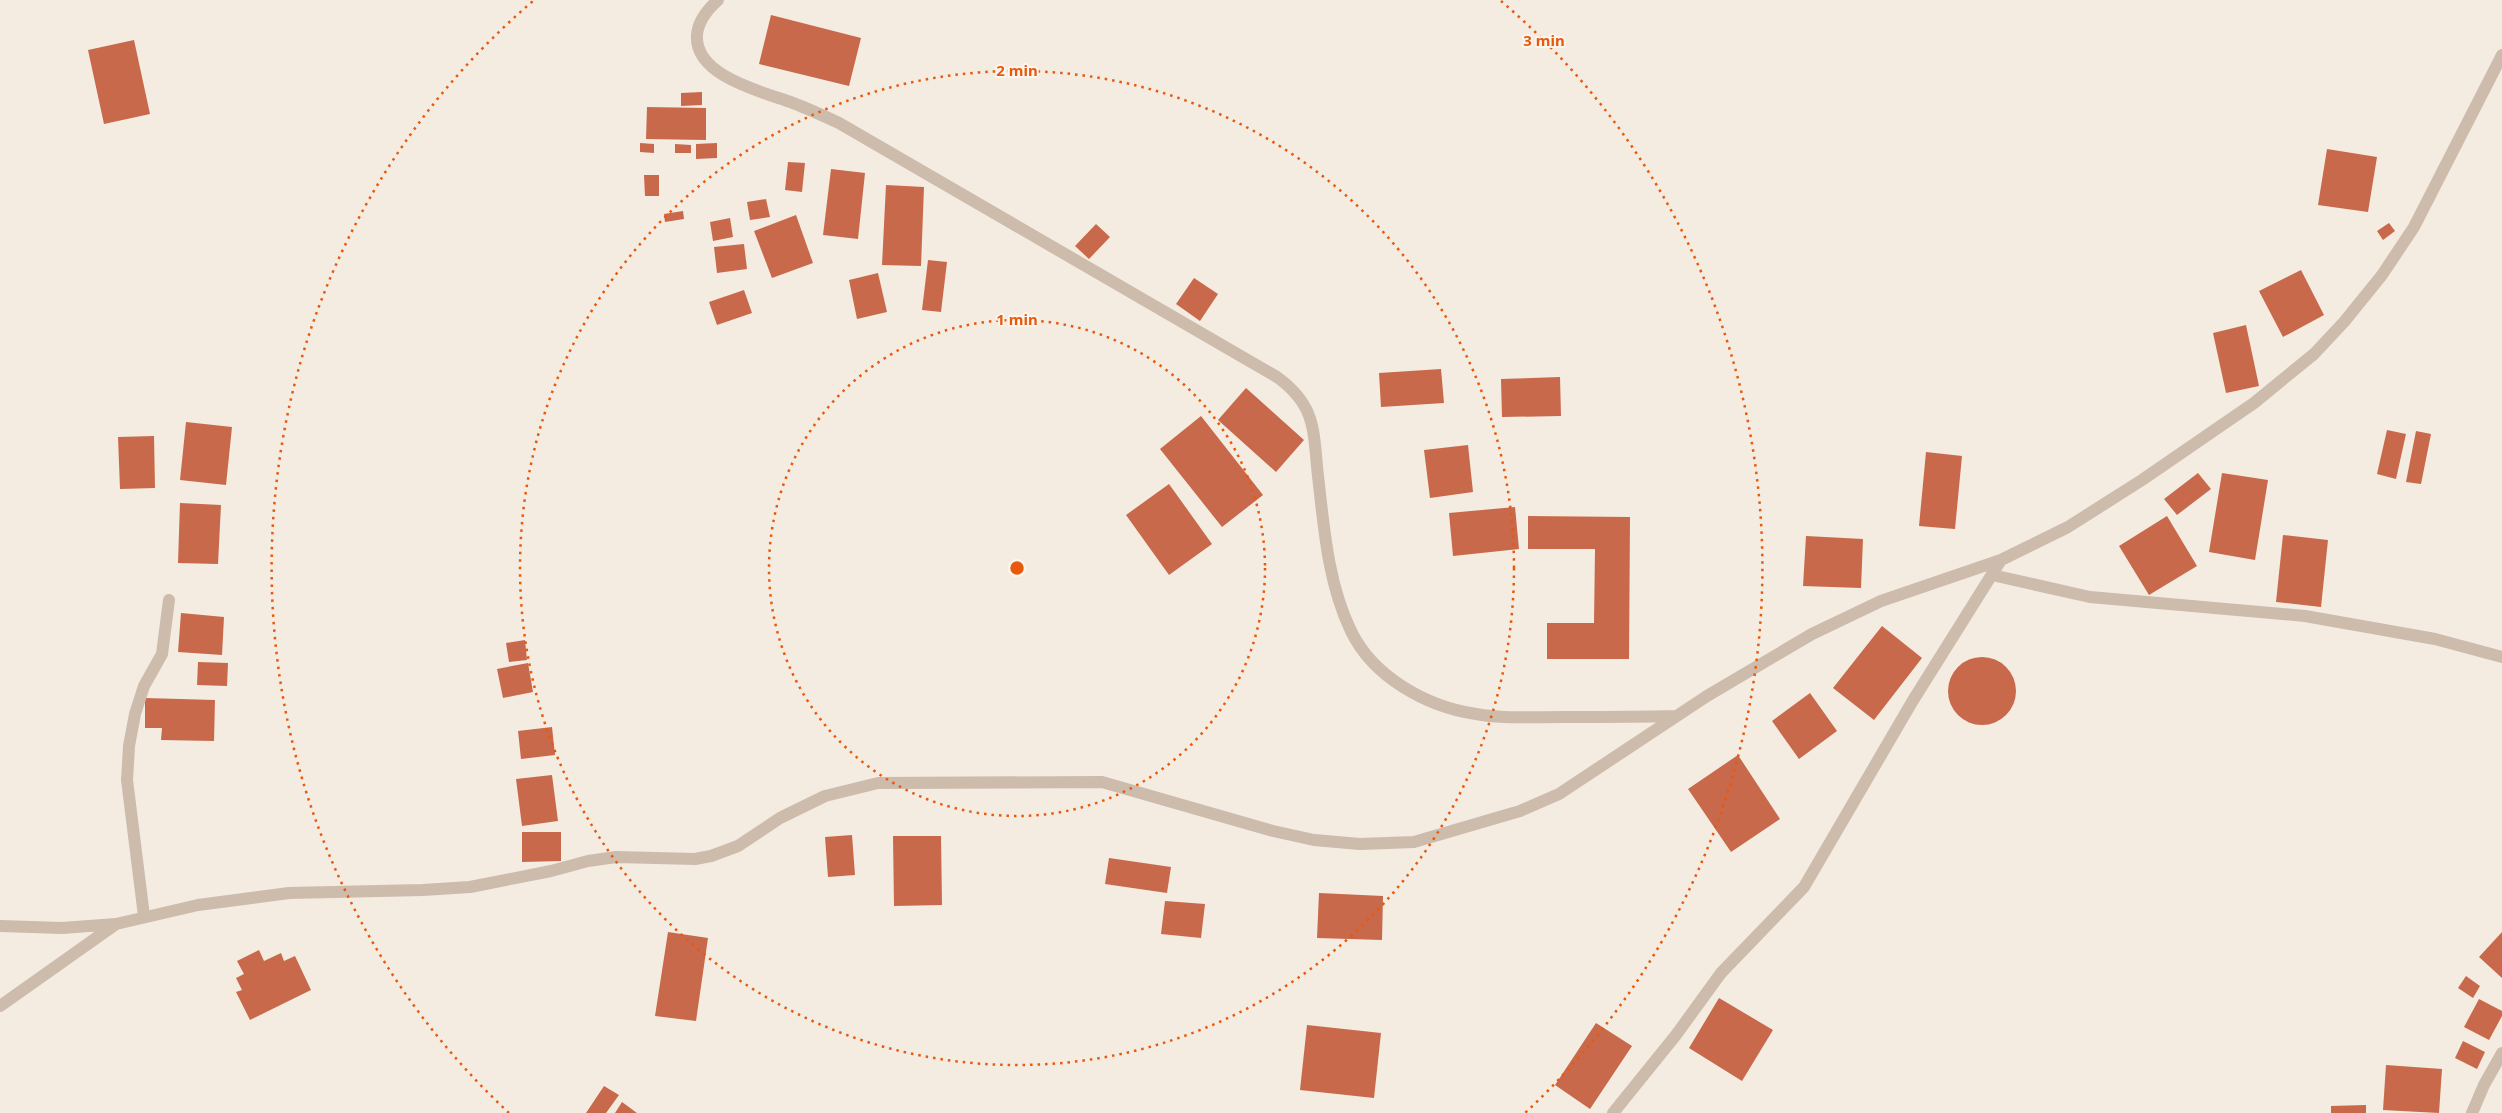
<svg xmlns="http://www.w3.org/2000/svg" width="2502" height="1113" font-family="'Noto Sans',sans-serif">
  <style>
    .building { fill: #c8694b }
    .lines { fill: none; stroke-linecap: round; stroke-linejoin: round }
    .minor { stroke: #cdbbac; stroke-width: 12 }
    .ring { fill: none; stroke: #e8590c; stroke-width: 2.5; stroke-dasharray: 2.5 5 }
    .centre { fill: #e8590c; stroke: #fbf5ee; stroke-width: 2.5 }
    .ring-label { font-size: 15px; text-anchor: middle; font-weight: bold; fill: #e8590c; stroke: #fbf5ee; stroke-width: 4; stroke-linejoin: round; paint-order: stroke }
  </style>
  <rect width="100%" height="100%" fill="#f4ebe1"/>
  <path class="building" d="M771,15l90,23 -12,48 -90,-22z
    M134,40l16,74 -46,10 -16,-74z
    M702,92v13l-21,1v-13z
    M647,107l59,1v32l-60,-1z
    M640,143l14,1v9l-14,-1z
    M717,143v15l-21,1v-15z
    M675,144l16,1v8h-16z
    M2327,149l50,8 -9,55 -50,-7z
    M788,162l17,1 -3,29 -17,-2z
    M831,169l34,4 -7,66 -35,-4z
    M644,175h15v21h-14z
    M886,185l38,2 -3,79 -39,-1z
    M766,199l4,18 -20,3 -3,-18z
    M683,211l1,8 -19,3 -1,-8z
    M796,215l17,48 -41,15 -18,-47z
    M730,218l3,19 -20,4 -3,-19z
    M2389,223l6,8 -12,9 -6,-9z
    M1096,224l14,13 -21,22 -14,-13z
    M744,244l3,25 -30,4 -3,-26z
    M928,260l19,2 -6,50 -19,-2z
    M2301,270l23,45 -41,22 -24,-46z
    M878,273l9,39 -30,7 -8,-39z
    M1194,278l24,16 -18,27 -24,-17z
    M744,290l8,23 -35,12 -8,-23z
    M2246,325l13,61 -33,7 -13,-60z
    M1441,369l3,34 -63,4 -2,-34z
    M1560,377l1,39 -59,1 -1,-38z
    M1246,388l58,52 -28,32 -58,-52z
    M1201,416l62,79 -41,32 -62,-78z
    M186,422l46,5 -6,58 -46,-5z
    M2387,430l19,4 -10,45 -19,-5z
    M2416,431l15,3 -10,50 -15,-2z
    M154,436l1,52 -35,1 -2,-52z
    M1468,445l5,47 -43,6 -6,-48z
    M1926,452l36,4 -7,73 -36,-3z
    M2198,473l13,16 -34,26 -13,-16z
    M2222,473l46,7 -13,80 -46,-8z
    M1169,484l43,60 -43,31 -43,-60z
    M180,503l41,2 -3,59 -40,-1z
    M1515,507l4,42 -66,7 -4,-43z
    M1528,516l102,1 -1,142h-82v-36h47l1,-74h-67z
    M2167,516l30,50 -48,29 -30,-49z
    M2283,535l45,5 -7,67 -45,-5z
    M1806,536l57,3 -2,49 -58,-2z
    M181,613l43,4 -2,38 -44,-3z
    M1882,626l40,32 -48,62 -41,-32z
    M525,640l2,20 -18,2 -3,-19z
    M1948 691a34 34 0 1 1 68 0a34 34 0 1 1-68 0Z
    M198,662l30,1 -1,23 -30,-1z
    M528,663l5,29 -30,6 -6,-29z
    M1810,693l27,38 -38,28 -27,-38z
    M145,698l70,2 -1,41 -53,-1 1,-12h-17z
    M552,727l3,28 -34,4 -3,-28z
    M1738,755l42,64 -49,33 -43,-63z
    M552,775l6,46 -36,5 -6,-47z
    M522,832h39v29l-39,1z
    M852,835l3,40 -27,2 -3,-40z
    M893,836h48l1,69 -48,1z
    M1109,858l62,9 -4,26 -62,-9z
    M1319,893l64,3 -1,44 -65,-2z
    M1165,901l40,3 -4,34 -40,-4z
    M668,932l40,6 -12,83 -41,-5z
    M2502,932v46l-23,-21z
    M259,950l5,11 17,-8 3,8 11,-5 16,34 -61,30 -14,-28 6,-2 -6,-12 8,-4 -7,-13z
    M2466,976l14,10 -7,12 -15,-10z
    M1719,998l54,32 -31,51 -53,-33z
    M2479,999l23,12v5l-13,24 -25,-13z
    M1596,1023l36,23 -42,63 -35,-24z
    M1307,1025l74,8 -7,65 -74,-8z
    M2463,1041l22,11 -8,17 -22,-11z
    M2386,1065l56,4 -3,44 -56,-3z
    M604,1086l15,9 -13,18h-20z
    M622,1102l15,11h-22z
    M2366,1105v8h-35v-7z"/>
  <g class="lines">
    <path class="minor" d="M718,0c-10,9 -20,21 -21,35 -3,41 66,57 96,68 16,6 31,13 46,20l438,254c40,29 36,54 41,99 6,52 10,108 33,155 22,46 76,76 125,83 28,5 58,3 87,3 37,0 75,0 113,-1
      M1992,575l98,22 215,19 130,23 67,18
      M144,916l-17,-136 2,-34 6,-32 9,-28 18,-32 7,-54
      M0,926l62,2 54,-4 82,-19 91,-12 134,-3 47,-3 81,-16 37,-10 28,-4 79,2 16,-3 27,-10 42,-28 45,-22 53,-13 224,-1 171,49 41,9 46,4 54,-2 106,-31 39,-17 148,-98 105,-62 69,-33 120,-41 67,-33 74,-47 112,-77 60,-49 30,-32 38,-47 32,-48 88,-172
      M0,1006l116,-82
      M1613,1113l63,-78 45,-62 83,-86 108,-185 89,-142
      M2472,1113l12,-28 18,-32"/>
  </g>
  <g class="ring">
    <circle cx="1017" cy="568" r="248"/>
    <circle cx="1017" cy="568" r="497"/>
    <path d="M509 1113A745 745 0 0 1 533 1M1501 1A745 745 0 0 1 1525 1113"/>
  </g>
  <circle cx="1017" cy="568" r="8" class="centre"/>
  <g class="ring-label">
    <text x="1544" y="46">3 min</text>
    <text x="1017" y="76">2 min</text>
    <text x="1017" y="325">1 min</text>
  </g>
</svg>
